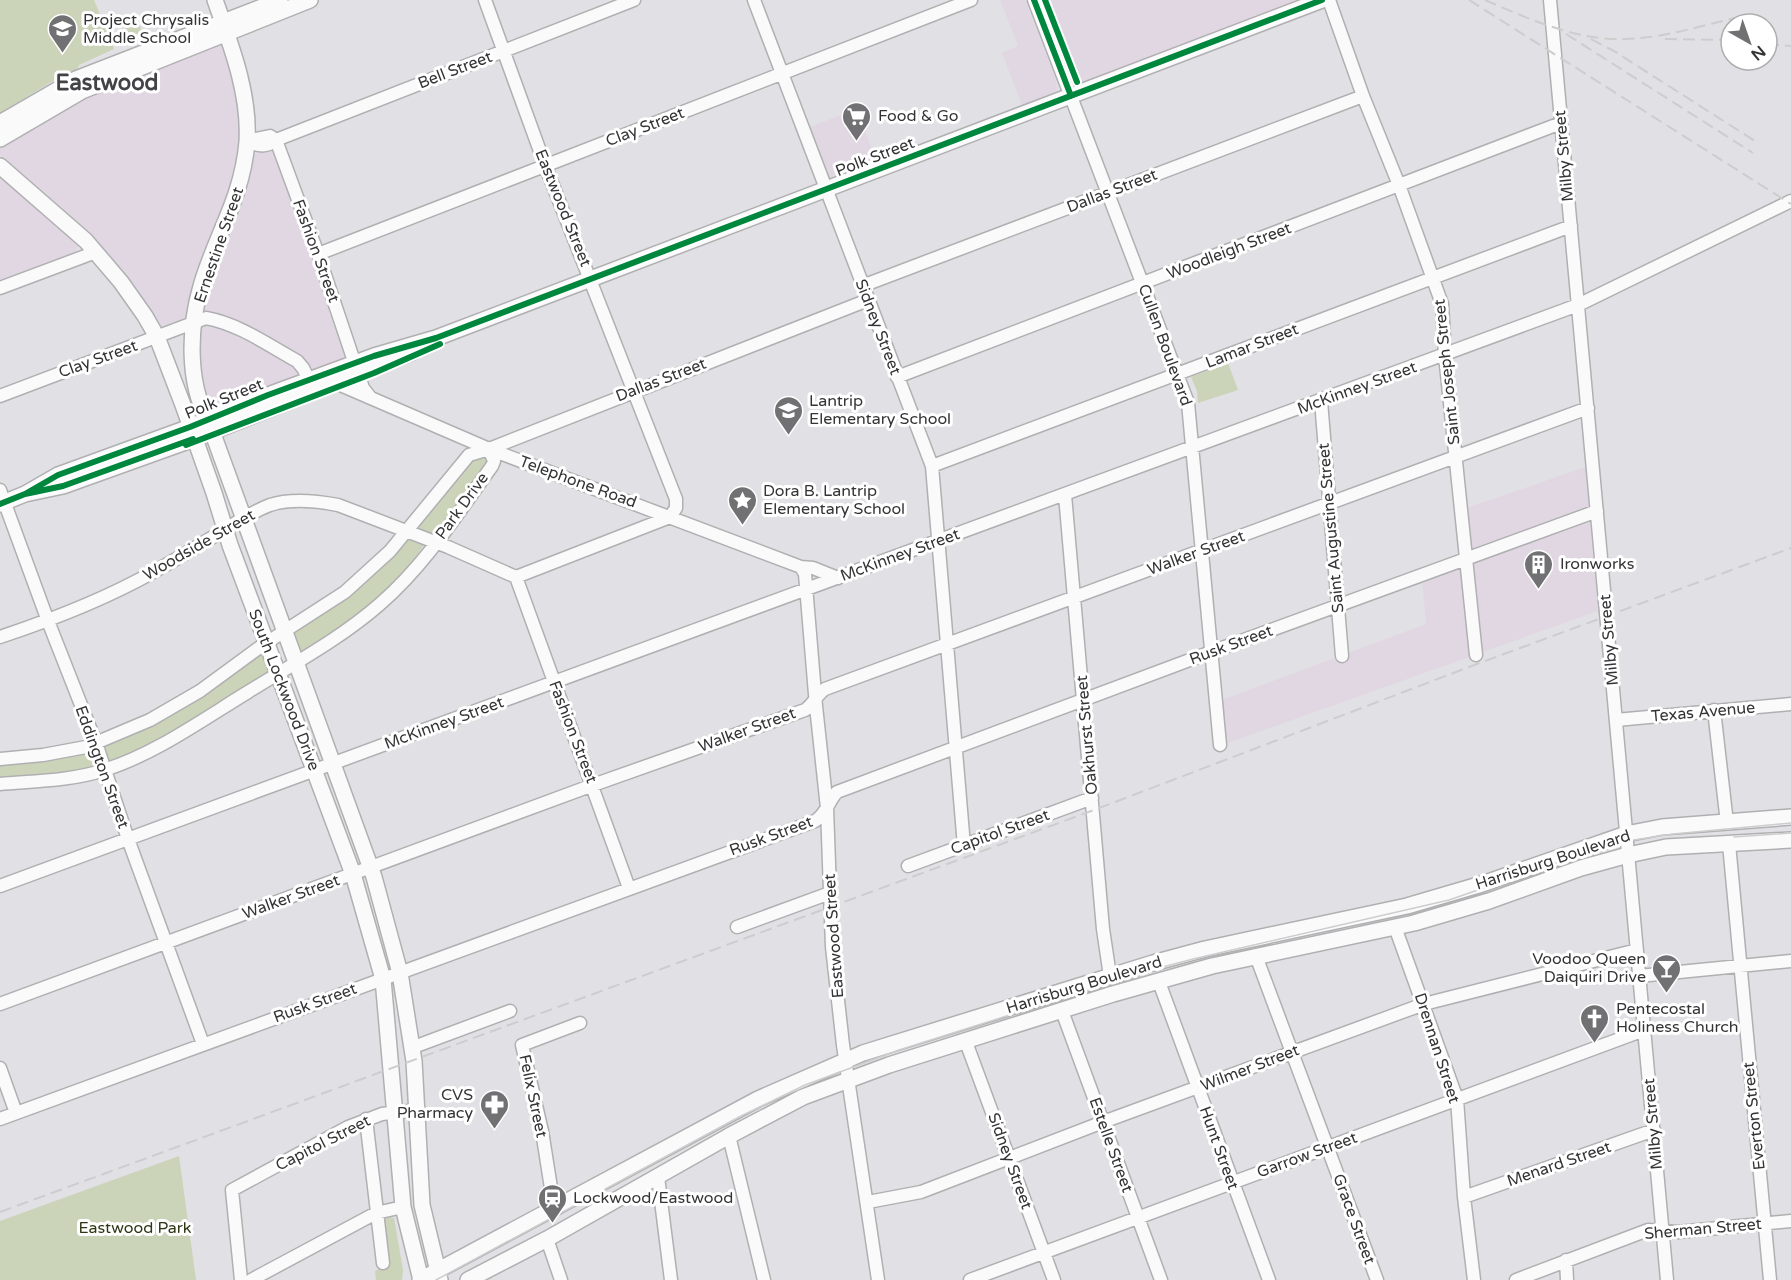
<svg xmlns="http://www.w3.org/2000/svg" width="1791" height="1280" font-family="'Varela Round',sans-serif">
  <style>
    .commercial { fill: #e1d7e3 }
    .green { fill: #cbd4b8 }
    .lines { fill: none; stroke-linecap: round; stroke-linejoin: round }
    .minor-casing { stroke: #b0b0b2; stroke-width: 15 }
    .major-casing { stroke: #b0b0b2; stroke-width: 18 }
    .minor { stroke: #fafafb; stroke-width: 12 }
    .major { stroke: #fafafb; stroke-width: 15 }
    .tram { stroke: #cdcdce; stroke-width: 1.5 }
    .rail { stroke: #cdcdce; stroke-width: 2; stroke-dasharray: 12 6; stroke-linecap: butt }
    .cycleway-casing { stroke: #fff; stroke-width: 10 }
    .cycleway { stroke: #00873e; stroke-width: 6 }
    .labels { text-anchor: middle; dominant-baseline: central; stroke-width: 6; stroke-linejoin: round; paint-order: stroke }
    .poi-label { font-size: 16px; fill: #343436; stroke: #fff; text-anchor: start }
    .street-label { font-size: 16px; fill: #343436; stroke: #fff }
    .park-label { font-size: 16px; fill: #2d3714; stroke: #fff }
    .district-label { font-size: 22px; font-weight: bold; fill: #434247; stroke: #fff }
  </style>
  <rect width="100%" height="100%" fill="#e1e0e4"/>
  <path class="commercial" d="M1000,0h25l31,80 1,9 -2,4 -32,15 -21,-55 16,-7z
    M1046,0h257l-219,83 -8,-5z
    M221,42l3,1 15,55 2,36 -4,35 -49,146 -7,4 -20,7 -20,-31 -32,-41 -17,-19 -32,-29 -51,-41 -9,-10v-11l82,-47z
    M857,109l20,54 -48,17 -22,-52z
    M272,148l3,2 61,160 -7,3 16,44 -3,5 -126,47h-4l-5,-6 -7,-33 -1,-33 7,-40 38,-100 9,-42z
    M0,174l78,68v5l-5,8 -73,29z
    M1585,467l13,144 -376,134 -3,-44 207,-77 -4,-46 48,-17 -6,-52z"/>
  <path class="green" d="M0,0h94l20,49 -35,16 -2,5 -24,11 -53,32z
    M135,13l7,19 -13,5 -7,-19z
    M1228,363l10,27 -40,13 -1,-12 -6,-14z
    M484,452l6,8 -54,71 -6,3 -9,-3 -3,-5 3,-4 55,-67z
    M409,539l15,6 -21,29 -33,33 -71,47 -8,-20z
    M264,653l7,17 -1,3 -101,62 -22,12 -36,15 -4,-1 -4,-15z
    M91,751l5,9 -3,7 -24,6 -69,7v-16z
    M179,1156l17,124h-196v-59z
    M387,1217l7,1 9,52 -1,10h-26l-1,-9 8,-4 -3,-48z"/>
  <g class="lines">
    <defs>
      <path id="minor" d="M754,0l178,466 32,380
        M1034,0l154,403 32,342
        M1329,0l34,96 36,89 43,119 3,51 31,300
        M1550,0l117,1280
        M276,140l42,114 45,134 7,9
        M247,141c10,5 19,7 29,-1l358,-140
        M247,141l23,-5 6,4
        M318,254l653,-254
        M862,286l501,-190
        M0,288l96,-36
        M897,377l664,-254
        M336,383l153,66 312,118 12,1 25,10
        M0,396l206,-78c33,6 62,27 91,43l6,7 10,20
        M1321,401l21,255
        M932,466l639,-240
        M0,490l48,131 48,122 32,96 75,205
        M1065,495l38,434 7,47
        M801,567l4,7 11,132 11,102 5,139 11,98 35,235
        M516,577l113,311
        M0,637c54,-18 106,-38 155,-66 24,-13 48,-28 71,-42 14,-9 28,-18 44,-24 21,-7 47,-4 68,0l110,42 68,30 154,-60 6,-9v-9l-131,-334 -60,-165
        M1714,710l13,113
        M1616,720l175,-16
        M0,759l43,-4 43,-8 64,-27 50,-29 60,-44 85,-55 45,-41 79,-96 20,-6 379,-149
        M0,784c34,-3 71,-3 104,-14 51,-16 98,-50 144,-78 45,-28 92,-53 132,-88 45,-39 78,-91 112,-138l2,-5 -5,-12
        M1729,844l41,436
        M908,866l184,-68
        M0,886l1578,-581 213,-104
        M737,927l93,-34
        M1395,927l62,172 7,98 10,83
        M1256,956l121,324
        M1639,976l152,-15
        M1159,982l110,298
        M0,1004l593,-219 212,-75c9,-6 11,-15 20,-21l763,-281
        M1062,1011l99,269
        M966,1042l88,238
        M411,1048l99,-37
        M0,1068l16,45
        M0,1119l815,-298c12,-7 13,-20 22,-29l374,-140 386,-141
        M366,1119l17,144
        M729,1136l35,144
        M658,1177l13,103
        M1464,1197l190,-67
        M868,1202l53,-10 182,-70 321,-118 213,-54
        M558,1207l-7,-19 -9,-57 -20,-86 58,-22
        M547,1239l14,41
        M1566,1260l1,20
        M241,1280l-9,-90 116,-63 34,-13 36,-4
        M251,1280l125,-67 27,-6
        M970,1280l674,-250
        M1516,1280l132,-50 30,2 113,-11"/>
      <path id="major" d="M215,0c16,45 35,94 32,142 -5,57 -31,92 -46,144 -12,41 -14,96 7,134l166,457 26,96 14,88 8,144 18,75
        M0,123l76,-44 204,-79
        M0,139l82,-48 228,-91
        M0,166l86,75 35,41 24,34 12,21 26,68 31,88 16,52 123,329 30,105 20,228 18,73
        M25,494l33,-19 132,-48 78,-32 106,-39 62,-18 886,-338
        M0,504l25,-10 38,-8 131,-47 219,-87
        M420,1280l338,-181 105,-46 290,-90 52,-14 202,-43 75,-22 144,-50 36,-7 129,-10
        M468,1280l79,-41 182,-103 74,-39 86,-32 224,-71 99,-28 202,-43 75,-22 92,-33 47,-13 38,-8 125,-7"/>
    </defs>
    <use href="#minor" class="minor-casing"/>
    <use href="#major" class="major-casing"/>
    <use href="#minor" class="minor"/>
    <use href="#major" class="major"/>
    <path class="tram" d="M1734,837l57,-4
      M436,1280l305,-164 64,-31 94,-35 256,-81 38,-10 256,-59 136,-47 42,-12 46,-7 118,-11"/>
    <path class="rail" d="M1469,0l322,204
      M1485,0c44,19 92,41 141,39 37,-1 74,-13 109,-21
      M1566,34l187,119
      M1591,39l23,12 144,92
      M1665,39l66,1
      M1767,44l24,2
      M0,1212l1094,-402 383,-146 314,-116"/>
    <defs>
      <path id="cycleway" d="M1034,0l37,96
        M1045,0l32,82
        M186,445l188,-72 66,-29
        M25,494l33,-19 132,-48 78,-32 106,-39 62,-18 886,-338
        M0,504l25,-10 38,-8 130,-47"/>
    </defs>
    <use href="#cycleway" class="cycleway-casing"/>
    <use href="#cycleway" class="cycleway"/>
  </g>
  <defs>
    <symbol id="school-pin" viewBox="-11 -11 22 30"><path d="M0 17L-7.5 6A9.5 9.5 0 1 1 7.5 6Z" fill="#717073" stroke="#fff"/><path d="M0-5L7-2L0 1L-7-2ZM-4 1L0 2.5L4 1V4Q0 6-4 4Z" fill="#fff"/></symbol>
    <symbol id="supermarket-pin" viewBox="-11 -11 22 30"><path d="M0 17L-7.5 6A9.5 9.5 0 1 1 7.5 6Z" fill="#717073" stroke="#fff"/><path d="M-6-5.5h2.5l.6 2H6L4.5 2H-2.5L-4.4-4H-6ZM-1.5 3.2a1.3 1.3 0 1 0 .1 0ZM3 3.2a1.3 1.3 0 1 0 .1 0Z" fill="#fff"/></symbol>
    <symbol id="sight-pin" viewBox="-11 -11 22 30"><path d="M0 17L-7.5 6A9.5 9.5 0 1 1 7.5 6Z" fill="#717073" stroke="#fff"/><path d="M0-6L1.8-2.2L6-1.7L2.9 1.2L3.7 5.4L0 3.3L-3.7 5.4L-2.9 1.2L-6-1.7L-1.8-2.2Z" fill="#fff"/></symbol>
    <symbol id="building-pin" viewBox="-11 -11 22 30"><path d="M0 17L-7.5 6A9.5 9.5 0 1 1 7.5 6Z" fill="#717073" stroke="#fff"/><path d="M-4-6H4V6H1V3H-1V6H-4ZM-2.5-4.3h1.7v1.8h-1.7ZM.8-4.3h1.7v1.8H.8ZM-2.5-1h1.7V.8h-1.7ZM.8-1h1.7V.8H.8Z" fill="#fff"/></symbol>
    <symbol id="bar-pin" viewBox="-11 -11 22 30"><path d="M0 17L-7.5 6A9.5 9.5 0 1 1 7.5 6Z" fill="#717073" stroke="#fff"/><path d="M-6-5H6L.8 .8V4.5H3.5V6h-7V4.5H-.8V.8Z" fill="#fff"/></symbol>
    <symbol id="church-pin" viewBox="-11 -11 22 30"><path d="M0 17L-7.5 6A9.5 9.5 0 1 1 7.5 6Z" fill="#717073" stroke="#fff"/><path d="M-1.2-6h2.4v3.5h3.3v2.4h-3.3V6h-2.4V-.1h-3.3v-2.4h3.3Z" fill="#fff"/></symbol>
    <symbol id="pharmacy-pin" viewBox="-11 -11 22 30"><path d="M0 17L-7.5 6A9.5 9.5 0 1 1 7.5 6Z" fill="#717073" stroke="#fff"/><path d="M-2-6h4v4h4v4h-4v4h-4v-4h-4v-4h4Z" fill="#fff"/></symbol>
    <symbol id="station-pin" viewBox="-11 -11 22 30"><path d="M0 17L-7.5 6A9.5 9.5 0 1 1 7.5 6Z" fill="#717073" stroke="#fff"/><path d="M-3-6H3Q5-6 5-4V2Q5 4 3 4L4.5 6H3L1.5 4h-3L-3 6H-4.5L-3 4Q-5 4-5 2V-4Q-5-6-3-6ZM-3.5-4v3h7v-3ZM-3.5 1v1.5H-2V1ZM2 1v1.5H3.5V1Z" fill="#fff"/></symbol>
  </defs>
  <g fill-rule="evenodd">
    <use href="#school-pin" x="46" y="12" width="33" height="45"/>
    <use href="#supermarket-pin" x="840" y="100" width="33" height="45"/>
    <use href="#school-pin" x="772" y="394" width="33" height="45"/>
    <use href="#sight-pin" x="726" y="484" width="33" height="45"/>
    <use href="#building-pin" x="1522" y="548" width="33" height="45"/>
    <use href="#bar-pin" x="1650" y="952" width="33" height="45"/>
    <use href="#church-pin" x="1578" y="1002" width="33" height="45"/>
    <use href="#pharmacy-pin" x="478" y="1088" width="33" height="45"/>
    <use href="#station-pin" x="536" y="1182" width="33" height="45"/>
  </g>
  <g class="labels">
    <g class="poi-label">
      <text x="83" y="20">Project Chrysalis<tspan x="83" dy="18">Middle School</tspan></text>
      <text x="878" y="116">Food &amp; Go</text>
      <text x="809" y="401">Lantrip<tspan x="809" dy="18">Elementary School</tspan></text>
      <text x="763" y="491">Dora B. Lantrip<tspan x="763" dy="18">Elementary School</tspan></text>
      <text x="1560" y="564">Ironworks</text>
      <text x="1646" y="959" text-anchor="end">Voodoo Queen<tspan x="1646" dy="18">Daiquiri Drive</tspan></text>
      <text x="1616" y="1009">Pentecostal<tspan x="1616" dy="18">Holiness Church</tspan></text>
      <text x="473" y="1095" text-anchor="end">CVS<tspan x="473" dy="18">Pharmacy</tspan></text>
      <text x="573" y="1198">Lockwood/Eastwood</text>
    </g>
    <g class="street-label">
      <text transform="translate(455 70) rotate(-21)">Bell Street</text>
      <text transform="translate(645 127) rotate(-21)">Clay Street</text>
      <text transform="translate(1564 156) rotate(-95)">Milby Street</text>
      <text transform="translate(875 157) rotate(-21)">Polk Street</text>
      <text transform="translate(1112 191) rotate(-21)">Dallas Street</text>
      <text transform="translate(563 208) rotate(68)">Eastwood Street</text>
      <text transform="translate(219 245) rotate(-71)">Ernestine Street</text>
      <text transform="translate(316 251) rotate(70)">Fashion Street</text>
      <text transform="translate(1229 251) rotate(-21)">Woodleigh Street</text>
      <text transform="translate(878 327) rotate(69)">Sidney Street</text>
      <text transform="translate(1165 345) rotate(70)">Cullen Boulevard</text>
      <text transform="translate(1252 346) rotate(-21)">Lamar Street</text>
      <text transform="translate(98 359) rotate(-20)">Clay Street</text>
      <text transform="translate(1447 372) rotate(-96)">Saint Joseph Street</text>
      <text transform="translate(661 380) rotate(-21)">Dallas Street</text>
      <text transform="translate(1357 388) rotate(-20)">McKinney Street</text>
      <text transform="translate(224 399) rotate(-22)">Polk Street</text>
      <text transform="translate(578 482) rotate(20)">Telephone Road</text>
      <text transform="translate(462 506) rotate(-54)">Park Drive</text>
      <text transform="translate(1331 528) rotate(-95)">Saint Augustine Street</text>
      <text transform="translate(199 545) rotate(-30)">Woodside Street</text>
      <text transform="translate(1196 553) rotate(-20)">Walker Street</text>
      <text transform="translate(900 555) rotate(-20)">McKinney Street</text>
      <text transform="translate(1609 640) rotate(-95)">Milby Street</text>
      <text transform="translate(1231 645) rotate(-20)">Rusk Street</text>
      <text transform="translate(284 690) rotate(69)">South Lockwood Drive</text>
      <text transform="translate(1703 712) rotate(-5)">Texas Avenue</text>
      <text transform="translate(444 723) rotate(-20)">McKinney Street</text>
      <text transform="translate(747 730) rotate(-20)">Walker Street</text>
      <text transform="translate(573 732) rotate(69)">Fashion Street</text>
      <text transform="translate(1087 735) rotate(-95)">Oakhurst Street</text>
      <text transform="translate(102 767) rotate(70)">Eddington Street</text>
      <text transform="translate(1000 832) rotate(-20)">Capitol Street</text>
      <text transform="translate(771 836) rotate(-20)">Rusk Street</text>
      <text transform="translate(1553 860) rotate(-18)">Harrisburg Boulevard</text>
      <text transform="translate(291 897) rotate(-20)">Walker Street</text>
      <text transform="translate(834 936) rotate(-94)">Eastwood Street</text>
      <text transform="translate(1084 985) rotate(-17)">Harrisburg Boulevard</text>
      <text transform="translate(315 1003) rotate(-20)">Rusk Street</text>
      <text transform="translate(1437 1048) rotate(72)">Drennan Street</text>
      <text transform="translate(1250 1068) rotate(-21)">Wilmer Street</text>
      <text transform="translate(533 1096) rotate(78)">Felix Street</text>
      <text transform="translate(1754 1116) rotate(-96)">Everton Street</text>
      <text transform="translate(1653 1124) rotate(-95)">Milby Street</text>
      <text transform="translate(323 1143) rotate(-27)">Capitol Street</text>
      <text transform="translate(1111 1145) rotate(70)">Estelle Street</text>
      <text transform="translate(1219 1148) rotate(70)">Hunt Street</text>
      <text transform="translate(1307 1155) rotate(-20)">Garrow Street</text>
      <text transform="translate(1010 1161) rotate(70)">Sidney Street</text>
      <text transform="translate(1559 1164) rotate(-19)">Menard Street</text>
      <text transform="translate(1354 1219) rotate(70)">Grace Street</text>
      <text transform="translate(1703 1229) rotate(-5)">Sherman Street</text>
    </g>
    <g class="park-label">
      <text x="135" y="1228">Eastwood Park</text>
    </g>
    <g class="district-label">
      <text x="107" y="83">Eastwood</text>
    </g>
  </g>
  <g transform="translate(1749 42) rotate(140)"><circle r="28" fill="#ffffff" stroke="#aeaeaf" stroke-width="1.5"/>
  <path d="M0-4.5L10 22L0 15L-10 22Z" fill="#717073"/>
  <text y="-9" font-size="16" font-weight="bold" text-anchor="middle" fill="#343436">N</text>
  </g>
</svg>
